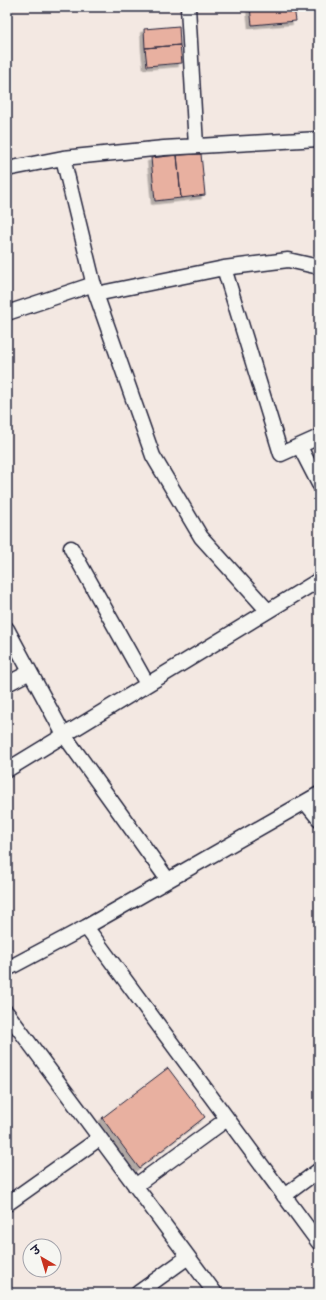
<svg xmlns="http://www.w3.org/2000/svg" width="326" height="1300" font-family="'Comic Neue','Playpen Sans Deva',sans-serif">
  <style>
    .building { fill: #e8b0a0; stroke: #22223b; filter: url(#shadow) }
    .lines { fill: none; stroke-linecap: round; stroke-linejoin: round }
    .minor-casing { stroke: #22223b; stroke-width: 17 }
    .minor { stroke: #f6f6f2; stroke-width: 14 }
  </style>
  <defs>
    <filter id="shadow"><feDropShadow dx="-3.5" dy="3.5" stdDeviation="0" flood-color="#0004"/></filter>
  </defs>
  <rect width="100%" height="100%" fill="#f3e8e2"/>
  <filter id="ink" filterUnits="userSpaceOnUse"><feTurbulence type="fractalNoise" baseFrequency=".025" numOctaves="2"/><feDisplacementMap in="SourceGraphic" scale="8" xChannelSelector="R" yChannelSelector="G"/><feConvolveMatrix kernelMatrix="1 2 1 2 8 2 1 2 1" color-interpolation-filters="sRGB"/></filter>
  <g filter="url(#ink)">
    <path class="building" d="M250,7h44l2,14 -44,4z
      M179,26l1,19 -35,3 -1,-19z
      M180,45l2,18 -35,3 -2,-18z
      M201,154l4,41 -24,3 -4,-43z
      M177,155l4,43 -26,3 -4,-43z
      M168,1068l37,49 -66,51 -37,-50z"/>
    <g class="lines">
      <defs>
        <path id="minor" d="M188,7l8,139
          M63,158l33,136 57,162 48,81 67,74
          M7,169l56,-11 101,-10 155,-9
          M224,268l57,186 38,-17
          M96,294l128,-26 64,-8 31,7
          M7,313l87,-29
          M300,447l19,37
          M71,548l76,136
          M7,629l57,106 104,145
          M7,684l23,-12
          M7,770l312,-190
          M305,802l14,17
          M86,927l233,316
          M7,969l79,-42 233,-133
          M7,1013l208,280
          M135,1186l92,-67
          M284,1196l35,-26
          M7,1204l93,-66
          M138,1293l50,-36"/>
      </defs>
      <use href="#minor" class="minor-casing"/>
      <use href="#minor" class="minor"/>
    </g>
  </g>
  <rect width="326" height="1300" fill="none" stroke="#f6f6f2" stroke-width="24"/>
  <rect x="12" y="12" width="302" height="1276" fill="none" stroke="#22223b" stroke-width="1.5" filter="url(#ink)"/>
  <g transform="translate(42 1258) rotate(322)"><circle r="19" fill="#f6f6f2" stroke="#a1a1a9"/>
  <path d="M0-3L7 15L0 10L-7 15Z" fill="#c8321e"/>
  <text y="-6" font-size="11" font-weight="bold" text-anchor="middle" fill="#22223b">उ</text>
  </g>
</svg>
